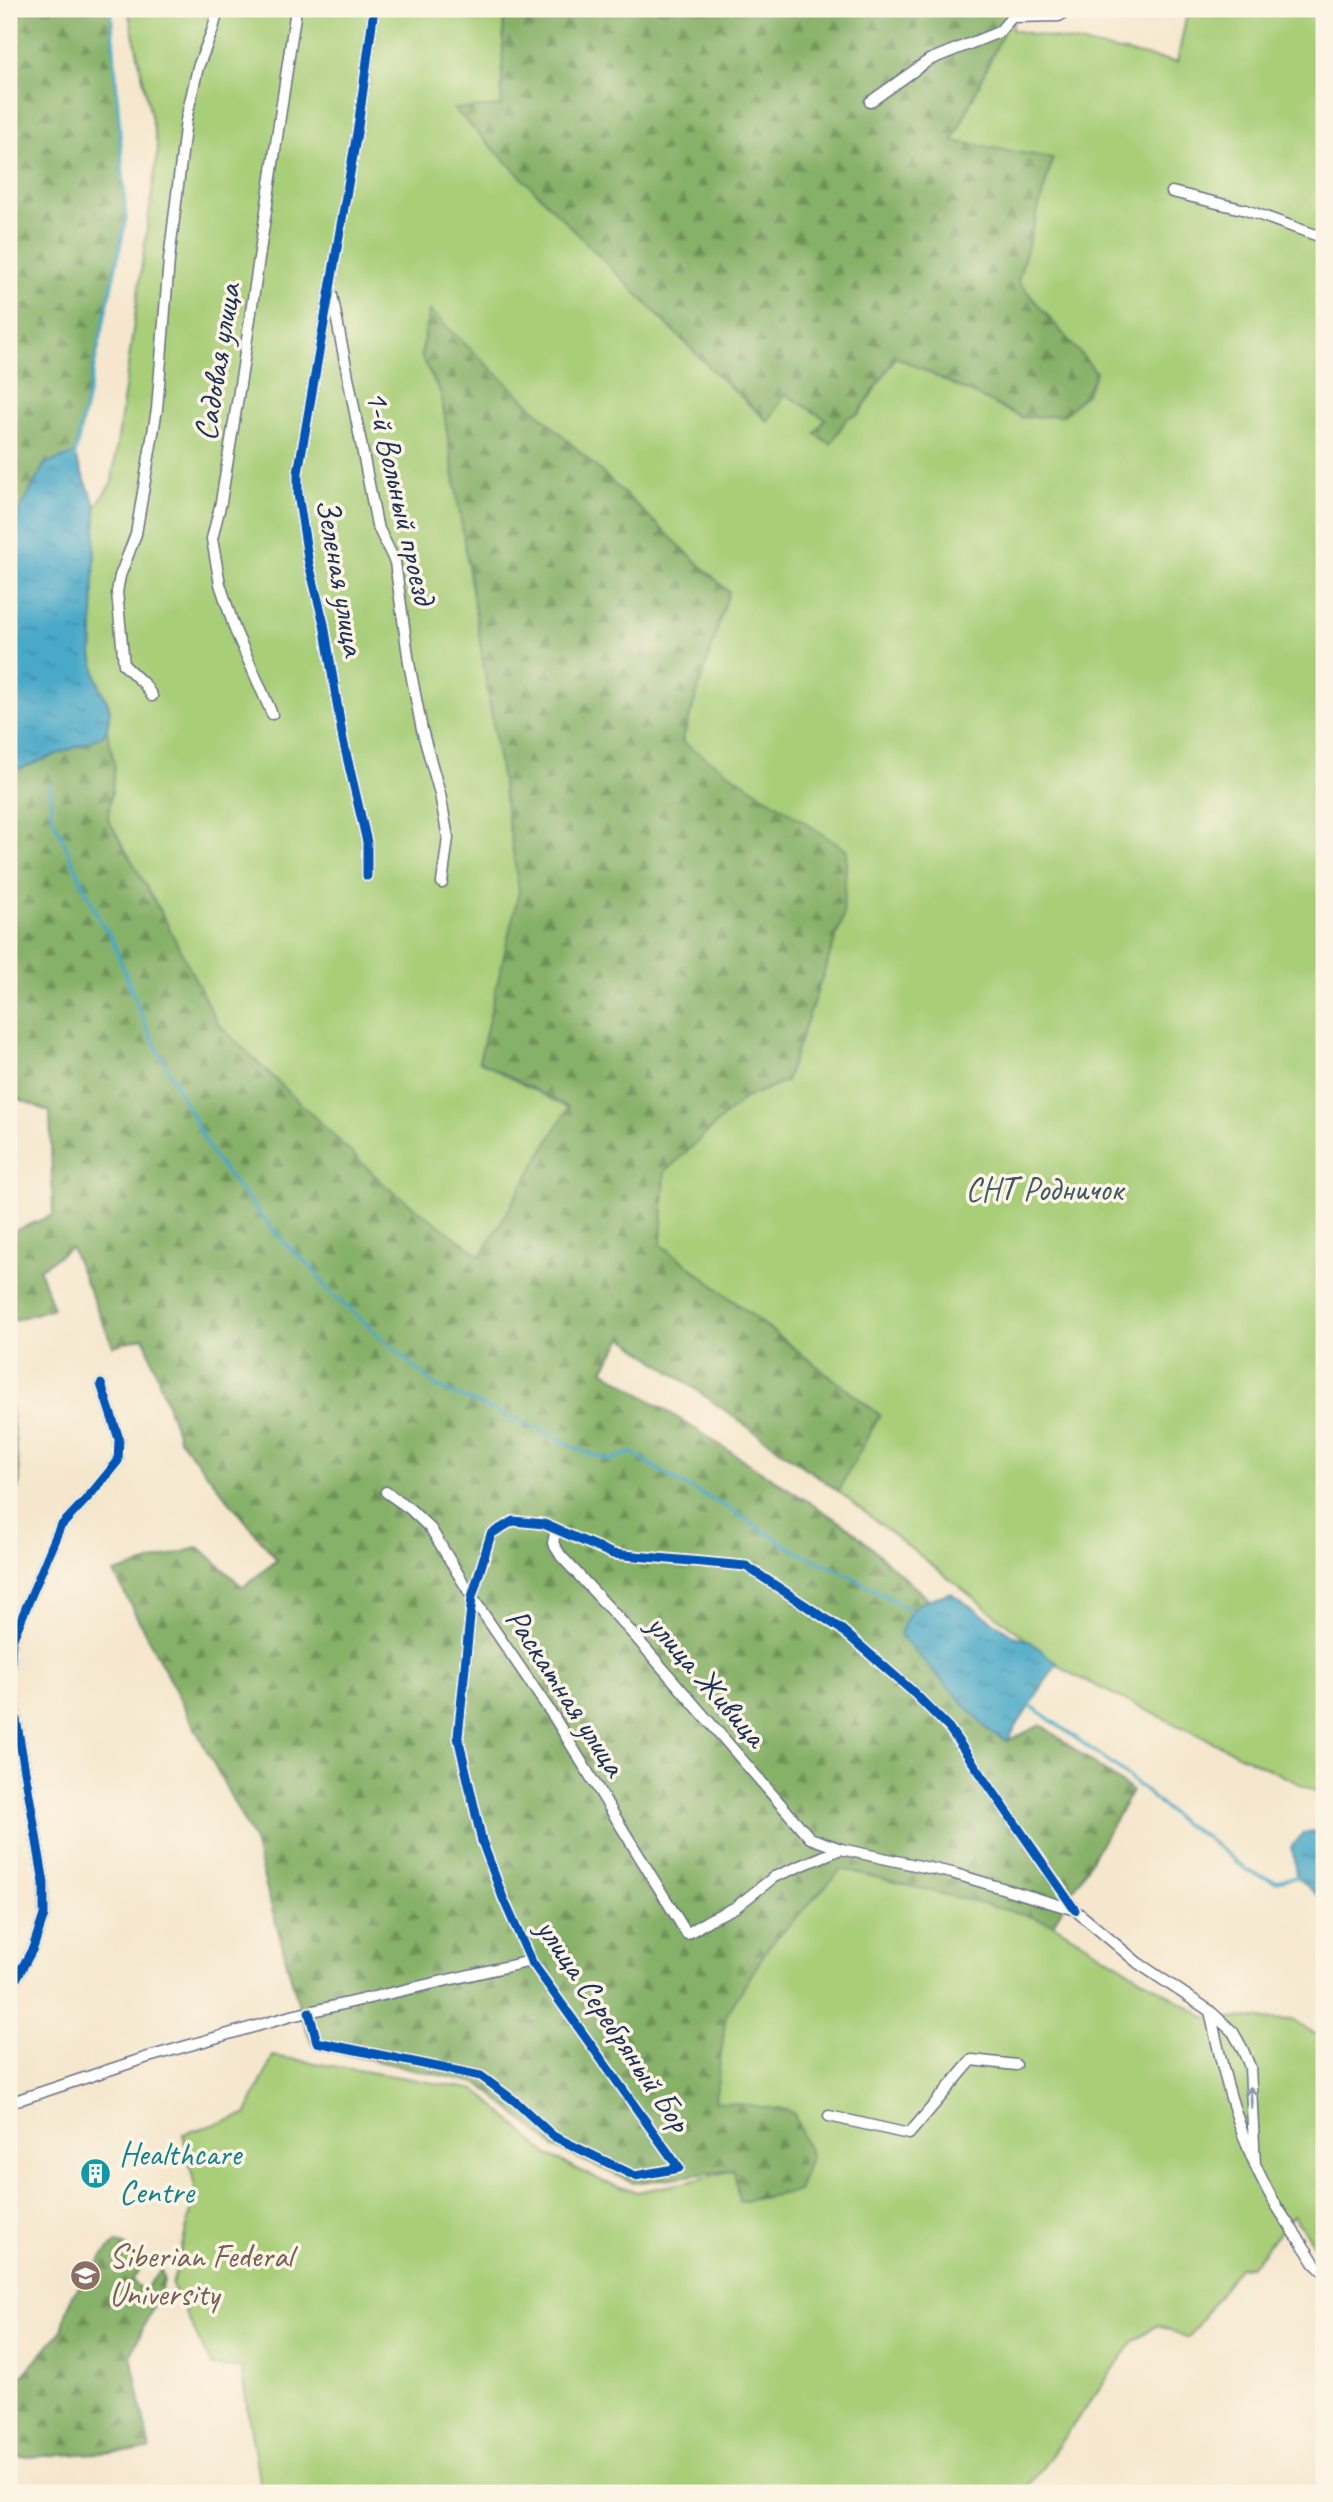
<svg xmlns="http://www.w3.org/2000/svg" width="1333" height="2502" font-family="Caveat,sans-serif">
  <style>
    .forest { fill: url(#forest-firs); stroke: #507063; stroke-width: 2 }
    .garden { fill: #a8ce78; stroke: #627e6b; stroke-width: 2 }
    .water { fill: url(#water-ripples); stroke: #326c93; stroke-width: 2 }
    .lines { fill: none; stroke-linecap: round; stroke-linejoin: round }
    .stream { stroke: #49a9c8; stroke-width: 3.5 }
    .street-casing { stroke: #676f85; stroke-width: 13 }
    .street { stroke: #fff; stroke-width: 10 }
    .cycleway-casing { stroke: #fcf5e5; stroke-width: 13 }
    .cycleway { stroke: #0057b8; stroke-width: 9 }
    .oneway { stroke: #8d97ae }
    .labels { text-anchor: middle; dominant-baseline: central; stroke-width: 7; stroke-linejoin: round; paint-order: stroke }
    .street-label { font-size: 33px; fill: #1b2f5e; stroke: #fcf5e5 }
    .park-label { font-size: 33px; fill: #3e5764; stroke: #fcf5e5 }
    .culture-label { font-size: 33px; fill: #0d838f; stroke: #fcf5e5; text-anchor: start }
    .education-label { font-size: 33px; fill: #785e54; stroke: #fcf5e5; text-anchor: start }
  </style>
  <defs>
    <pattern id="forest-firs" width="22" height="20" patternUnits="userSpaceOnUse" patternTransform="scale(1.75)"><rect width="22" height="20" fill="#86b168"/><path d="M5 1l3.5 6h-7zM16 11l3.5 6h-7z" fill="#6d9059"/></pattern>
    <pattern id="water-ripples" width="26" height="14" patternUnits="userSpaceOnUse" patternTransform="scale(1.75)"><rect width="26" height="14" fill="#49a9c8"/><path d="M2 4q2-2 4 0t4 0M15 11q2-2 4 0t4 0" fill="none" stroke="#3c8aa6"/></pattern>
  </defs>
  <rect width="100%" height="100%" fill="#fcf5e5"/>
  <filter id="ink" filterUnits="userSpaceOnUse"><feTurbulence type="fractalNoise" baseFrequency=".0143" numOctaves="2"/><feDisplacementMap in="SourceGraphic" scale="14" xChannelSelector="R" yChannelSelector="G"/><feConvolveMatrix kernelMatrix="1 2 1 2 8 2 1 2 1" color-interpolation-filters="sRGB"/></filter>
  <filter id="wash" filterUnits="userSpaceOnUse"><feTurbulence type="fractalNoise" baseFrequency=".00686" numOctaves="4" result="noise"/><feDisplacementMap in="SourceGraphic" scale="28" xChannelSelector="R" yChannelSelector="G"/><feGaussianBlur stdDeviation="1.57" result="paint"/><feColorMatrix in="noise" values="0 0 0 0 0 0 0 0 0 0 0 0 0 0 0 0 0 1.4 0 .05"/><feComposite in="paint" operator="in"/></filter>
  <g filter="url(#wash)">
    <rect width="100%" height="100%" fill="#f5e7cd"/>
    <path class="forest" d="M9,9h102l15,210 -52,235 -29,10 -25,46 -11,54z
      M504,9h510l-61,132 100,17 -35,123 78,90 -9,22 -23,22 -41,3 -127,-61 -38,57 -11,4 -15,26 -17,-10 10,-15 -40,-24 -16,27 -56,-51 -260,-262 48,-3z
      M429,309l300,283 -47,149 165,109 -4,68 -57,163 -43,18 -82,145 220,172 -43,75 -215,-153 -20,32 248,159 77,70 -18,11 78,120 19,11 34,-16 91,66 -79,133 -31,-10 -180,-45 -73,77 -43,71 -10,83 71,10 7,4 17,42 -13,35 -60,11 -5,-32 -100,13 -79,-36 -74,-63 -165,-37 -7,-13 -7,-20 -48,-175 -139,-266 85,-26 44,40 34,-27 -98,-121 -35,-102 -31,9 -42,-98 -32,21 14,39 -44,14v-89l44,-18 -3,-103 -41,-17v-322l92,-36 6,-8 8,39 -7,51 53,93 406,195 -88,-46 40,-170 -78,-497 -20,-38z
      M9,1393l11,88 -11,40z
      M117,2243l7,2 20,20 -12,15 11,12 18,-23 3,13 -33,73 19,95 -141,8v-61l14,-22 39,-45 9,-33 41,-52z"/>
    <path class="garden" d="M128,9h376l-3,97 -47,3 259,262 55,51 17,-28 40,25 -10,15 16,10 16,-26 12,-4 37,-57 127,61 41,-3 23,-22 9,-21 -78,-91 35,-123 -100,-17 61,-132 -2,21 165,32 11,-53h136v1788l-7,-5 -248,-119 -231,-182 42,-76 -219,-171 4,-72 78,-73 43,-18 57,-163 4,-68 -165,-108 47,-150 -300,-282 -8,46 20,38 78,497 -40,170 89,47 -87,148 -94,-69 -169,-163 -57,-112 -53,-93 7,-51 -8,-39 3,-20 -13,-30 -5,-25 4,-148 16,-24 46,-333z
      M842,1869l180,45 31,10 152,93 87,3 32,19v220l-31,-44 -41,51 -13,1 -51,71 -30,-13 -25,17 -109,151h-763l-20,-125 -29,-1 -40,-82 24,-93 -13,-58 63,-19 27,-59 204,34 71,65 56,27 33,10 51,-10 46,-12 5,32 59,-11 13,-35 -17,-42 -7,-4 -72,-9 11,-85 43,-70z"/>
    <path class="water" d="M74,454l22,52 -4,148 5,25 13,30 -3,20 -6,8 -92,36v-209l11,-54 25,-46z
      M951,1593l63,43 17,6 26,21 -50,78 -19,-11 -88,-95c12,-32 17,-33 51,-42z
      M1316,1831l8,4v66l-28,-25 -4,-29 11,-14z"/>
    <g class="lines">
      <path class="stream" d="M74,459l52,-240 -15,-210
        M50,784l2,32 49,107 10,13 35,91 67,129 50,62 28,31 21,19 17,23 108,96 100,41 47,24 26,8 22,-7 44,28 49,25 70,45 54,24 62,36
        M1027,1703l92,66 63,54 22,13 44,35 27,10 24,-4"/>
    </g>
  </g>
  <g filter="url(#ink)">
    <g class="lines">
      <defs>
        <path id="street" d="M870,102l59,-42 70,-28 13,-15 47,-1 12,-7
          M1172,192l74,18 78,28
          M332,295l45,230 18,37 14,101 13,67 18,64 8,44 -6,45
          M152,696l-7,-11 -21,-20 -7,-73 3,-16 16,-42 21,-125 12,-149 17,-140 12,-53 15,-38 5,-20
          M272,714l-37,-84 -15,-46 -8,-45 9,-37 22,-136 53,-357
          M367,876v-34l-24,-102 -19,-116 -15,-60 -11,-70v-21l60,-346 16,-118
          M386,1492l24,17 21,20 41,68 82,120 133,217 22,-14 27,-13 38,-30 67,-28 111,24 123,37 63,53 72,48 23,21 9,16 8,19 5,98
          M556,1529l-3,14 8,13 72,78 177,204 31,11
          M9,1992l24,-44 11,-33v-32l-34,-200 2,-42 48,-114 30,-32 28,-34 1,-22 -18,-55
          M1210,2011c13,62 28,124 58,180 13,25 32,48 47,73l9,8
          M309,2012l8,30 164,34 35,26 37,34 82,40 44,-8 -148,-207 -28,-63 -21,-57 -24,-104 14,-140 19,-63 22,-13 31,3 69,30 133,12 95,63 71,62 37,37 126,182
          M9,2103l136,-45 146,-42 240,-55
          M829,2116l80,18 63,-74 44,5"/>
      </defs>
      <use href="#street" class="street-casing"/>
      <use href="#street" class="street"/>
      <defs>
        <path id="cycleway" d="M367,876v-34l-24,-102 -19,-116 -15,-60 -11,-70v-21l60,-346 16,-118
          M9,1992l24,-44 11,-33v-32l-34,-200 2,-42 48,-114 30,-32 28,-34 1,-22 -18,-55
          M309,2012l8,30 164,34 35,26 37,34 82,40 44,-8 -148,-207 -28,-63 -21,-57 -24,-104 14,-140 19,-63 22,-13 31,3 69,30 133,12 95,63 71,62 37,37 126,182"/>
      </defs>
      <use href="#cycleway" class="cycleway-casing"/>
      <use href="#cycleway" class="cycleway"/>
    </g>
    <defs><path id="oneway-shaft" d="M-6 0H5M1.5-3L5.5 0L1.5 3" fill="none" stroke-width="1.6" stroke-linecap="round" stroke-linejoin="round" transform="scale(1.75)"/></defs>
    <use class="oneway" href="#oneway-shaft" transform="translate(1251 2097) rotate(-93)"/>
  </g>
  <defs>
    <symbol id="building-disc" viewBox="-11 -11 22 22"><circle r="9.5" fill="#0f9aa8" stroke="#fcf5e5"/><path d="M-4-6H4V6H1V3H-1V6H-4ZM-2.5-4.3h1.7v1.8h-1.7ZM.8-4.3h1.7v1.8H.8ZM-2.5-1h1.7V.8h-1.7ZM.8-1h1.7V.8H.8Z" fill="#fff"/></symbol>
    <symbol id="university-disc" viewBox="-11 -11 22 22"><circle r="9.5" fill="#8d6e63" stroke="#fcf5e5"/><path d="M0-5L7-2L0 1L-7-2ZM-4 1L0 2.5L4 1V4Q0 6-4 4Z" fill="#fff"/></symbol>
  </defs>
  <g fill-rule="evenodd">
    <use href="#building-disc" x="78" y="2156" width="35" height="35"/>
    <use href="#university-disc" x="68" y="2258" width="35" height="35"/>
  </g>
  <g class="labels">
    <g class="street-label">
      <text transform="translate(217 362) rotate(-81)">Садовая улица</text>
      <text transform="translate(401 497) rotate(77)">1-й Вольный проезд</text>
      <text transform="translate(341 577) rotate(80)">Зеленая улица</text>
      <text transform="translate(707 1680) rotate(49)">улица Живица</text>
      <text transform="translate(566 1692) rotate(57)">Раскатная улица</text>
      <text transform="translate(614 2025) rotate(56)">улица Серебряный Бор</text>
    </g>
    <g class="park-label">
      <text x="1044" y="1189">СНТ Родничок</text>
    </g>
    <g class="culture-label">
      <text x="119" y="2154">Healthcare<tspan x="119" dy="38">Centre</tspan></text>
    </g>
    <g class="education-label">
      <text x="109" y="2256">Siberian Federal<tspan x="109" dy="38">University</tspan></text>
    </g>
  </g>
  <rect width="1333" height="2502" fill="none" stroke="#fcf5e5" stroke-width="35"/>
</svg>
